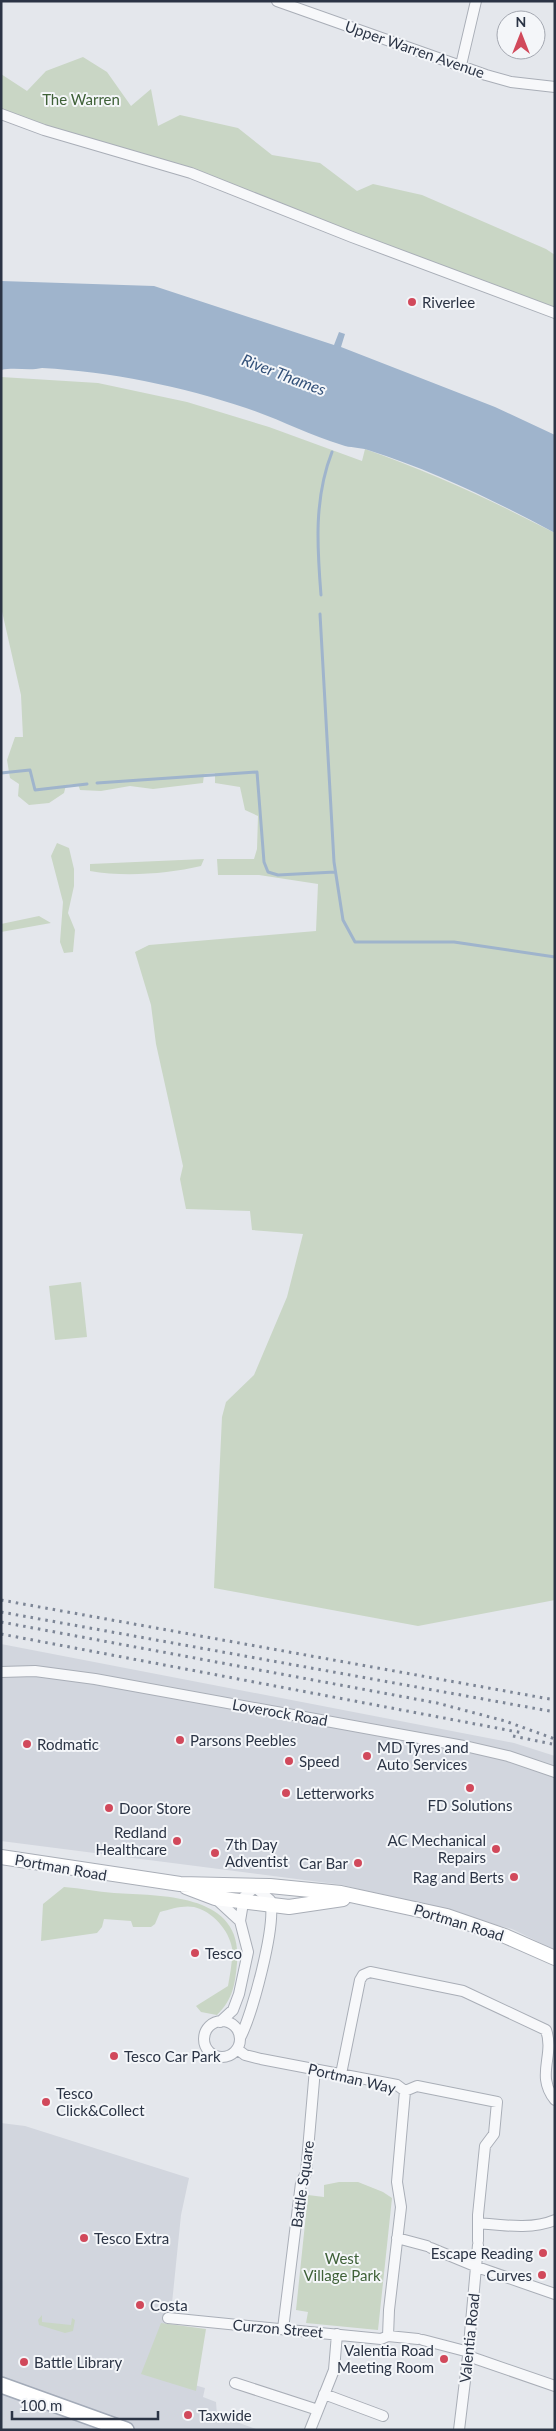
<svg xmlns="http://www.w3.org/2000/svg" width="556" height="2431" font-family="Lato,sans-serif">
  <style>
    .built { fill: #d2d6de }
    .green { fill: #c9d6c5 }
    .water { fill: #9fb4cc }
    .lines { fill: none; stroke-linecap: round; stroke-linejoin: round }
    .stream { stroke: #9fb4cc; stroke-width: 3 }
    .street-casing { stroke: #a9aeb7; stroke-width: 12 }
    .secondary-casing { stroke: #a9aeb7; stroke-width: 16 }
    .primary-casing { stroke: #a3abb8; stroke-width: 18 }
    .street { stroke: #f7f8fa; stroke-width: 10 }
    .secondary { stroke: #fff; stroke-width: 14 }
    .primary { stroke: #fff; stroke-width: 15 }
    .rail { stroke: #7d8696; stroke-width: 3; stroke-dasharray: 2.5 5; stroke-linecap: butt }
    .poi-dot { fill: #d1495b; stroke: #f4f6f9; stroke-width: 2 }
    .labels { text-anchor: middle; dominant-baseline: central; stroke-width: 4; stroke-linejoin: round; paint-order: stroke }
    .street-label { font-size: 15px; fill: #2b3445; stroke: #f4f6f9 }
    .park-label { font-size: 15px; fill: #3f6138; stroke: #f4f6f9 }
    .poi-label { font-size: 15px; fill: #2b3445; stroke: #f4f6f9; text-anchor: start }
    .water-label { font-size: 16px; font-style: italic; fill: #34527a; stroke: #f4f6f9 }
  </style>
  <rect width="100%" height="100%" fill="#e4e7ec"/>
  <path class="built" d="M1,1644l513,99 41,13v194l-43,-21 -169,-44 -342,-44z
    M1,2123l24,3 164,52 -8,37 -10,98 -25,58 59,17 -2,9 13,5 1,13 42,15h-258z"/>
  <path class="green" d="M83,57l24,15 24,34 20,-17 7,37 22,-11 58,13 34,27 48,8 37,28 16,-7 49,11 124,54 9,6v55l-554,-201v-35l26,17 19,-20z
    M1,377l97,6 89,19 82,25 93,34 3,-12c66,23 128,52 190,84v1067l-137,26 -204,-38 8,-171 4,-15 28,-27 33,-78 16,-63 -51,-4 -2,-19 -64,-2 -6,-30 3,-13 -27,-122 -5,-39 -16,-53 14,-7 167,-14 2,-47 -59,-9h-41l-1,-16h37l3,-10 1,-33 -13,-6 -5,-23 -25,-4v-10l-11,1 -1,9 -50,6 -23,-3 -29,5 -21,-1 -2,-6 -12,1 -2,8 -15,10 -20,2 -11,-9 1,-12 -9,-6 -3,-18 8,-23h8l-2,-42 -20,-88z
    M57,843l12,5 5,21v17l-6,27 7,17 -2,22 -9,1 -4,-11 3,-40 -12,-46z
    M204,859l-3,7c-34,8 -77,11 -111,5v-7z
    M39,916l12,7 -50,9v-8z
    M81,1282l6,55 -32,3 -6,-54z
    M64,1887c17,1 33,5 50,6 48,3 130,0 123,70 -2,22 -4,36 -20,52l-16,-3 -5,-6 32,-20c2,-12 5,-26 4,-38 -3,-18 -20,-37 -38,-41 -11,-2 -23,2 -34,5l-5,12 -4,3h-18l-2,-6 -27,-2 -2,8 -5,6 -56,8 2,-37z
    M339,2182h19l25,10 9,6 -14,132 -72,-7 2,-11 -12,-2 12,-115 16,2v-12z
    M42,2315v7l29,3 1,-7 3,2 -2,11 -8,2 -26,-8 -1,-5z
    M161,2323l45,6 -10,62 -55,-17z"/>
  <path class="water" d="M1,281l153,5 180,59 5,-13 6,2 -4,13 154,60 60,28v98c-60,-32 -123,-63 -187,-83 -9,-3 -18,-2 -26,-5 -33,-10 -63,-26 -96,-37 -65,-22 -135,-36 -204,-40 -13,3 -27,-1 -41,2z"/>
  <g class="lines">
    <path class="stream" d="M321,595c-4,-49 -7,-97 11,-143
      M320,614l14,248 9,58 12,22h99l101,15
      M1,773l29,-3 5,20 52,-6
      M97,783l160,-11 7,90 4,10 10,3 57,-3"/>
    <defs>
      <path id="street" d="M277,1l209,74 25,7 44,5
        M461,65l15,-64
        M1,114l43,16 147,43 161,64 203,76
        M1,1672l34,-1 60,8 374,68 39,9 47,16
        M215,1898l25,23 8,31 -9,42 -6,16 -13,12
        M204 2039a18 18 0 1 1 36 0a18 18 0 1 1-36 0Z
        M240,2038c12,-23 37,-114 30,-138l-15,-13 -11,10 -4,24
        M237,2049l8,6 16,4 136,26 8,6 12,-5 80,16 -3,32 -9,12 -7,69v26
        M341,2074l19,-94 3,-5 7,-3 93,19 83,39c9,26 -11,45 9,70
        M478,2223c24,2 54,7 77,-3
        M397,2238l30,8
        M431,2248l46,19 78,27
        M168,2318l213,21 7,-3 30,3
        M283,2329l18,-146 5,-10 9,-104
        M388,2336l1,-26 12,-103 -4,-25 8,-91
        M423,2340l46,12
        M468,2356l87,30
        M235,2383l83,27
        M324,2394l59,22
        M310,2430l24,-60 3,-36
        M459,2430l9,-74 10,-111"/>
      <path id="secondary" d="M1,1857l179,27 90,2 71,7 106,23 58,20 50,22
        M186,1887l29,11 74,9 54,-8"/>
      <path id="primary" d="M1,2385l125,45"/>
    </defs>
    <use href="#street" class="street-casing"/>
    <use href="#secondary" class="secondary-casing"/>
    <use href="#primary" class="primary-casing"/>
    <use href="#street" class="street"/>
    <use href="#secondary" class="secondary"/>
    <use href="#primary" class="primary"/>
    <path class="rail" d="M1,1600l554,100
      M1,1612l554,100
      M1,1622l436,81 68,18 50,18
      M1,1634l522,99
      M513,1736l39,8"/>
  </g>
  <g class="poi-dot">
    <circle cx="412" cy="302" r="5"/>
    <circle cx="180" cy="1740" r="5"/>
    <circle cx="27" cy="1744" r="5"/>
    <circle cx="367" cy="1756" r="5"/>
    <circle cx="289" cy="1761" r="5"/>
    <circle cx="470" cy="1788" r="5"/>
    <circle cx="286" cy="1793" r="5"/>
    <circle cx="109" cy="1808" r="5"/>
    <circle cx="177" cy="1841" r="5"/>
    <circle cx="496" cy="1849" r="5"/>
    <circle cx="215" cy="1853" r="5"/>
    <circle cx="358" cy="1863" r="5"/>
    <circle cx="514" cy="1877" r="5"/>
    <circle cx="195" cy="1953" r="5"/>
    <circle cx="114" cy="2056" r="5"/>
    <circle cx="46" cy="2102" r="5"/>
    <circle cx="84" cy="2238" r="5"/>
    <circle cx="543" cy="2253" r="5"/>
    <circle cx="542" cy="2275" r="5"/>
    <circle cx="140" cy="2305" r="5"/>
    <circle cx="444" cy="2359" r="5"/>
    <circle cx="24" cy="2362" r="5"/>
    <circle cx="188" cy="2415" r="5"/>
  </g>
  <g class="labels">
    <g class="street-label">
      <text transform="translate(415 49) rotate(19)">Upper Warren Avenue</text>
      <text transform="translate(280 1712) rotate(10)">Loverock Road</text>
      <text transform="translate(61 1867) rotate(10)">Portman Road</text>
      <text transform="translate(459 1922) rotate(17)">Portman Road</text>
      <text transform="translate(352 2078) rotate(13)">Portman Way</text>
      <text transform="translate(302 2184) rotate(-82)">Battle Square</text>
      <text transform="translate(278 2328) rotate(5)">Curzon Street</text>
      <text transform="translate(469 2338) rotate(-84)">Valentia Road</text>
    </g>
    <g class="park-label">
      <text x="81" y="99">The Warren</text>
      <text x="342" y="2258">West<tspan x="342" dy="17">Village Park</tspan></text>
    </g>
    <g class="poi-label">
      <text x="422" y="302">Riverlee</text>
      <text x="190" y="1740">Parsons Peebles</text>
      <text x="37" y="1744">Rodmatic</text>
      <text x="377" y="1747">MD Tyres and<tspan x="377" dy="17">Auto Services</tspan></text>
      <text x="299" y="1761">Speed</text>
      <text x="296" y="1793">Letterworks</text>
      <text x="470" y="1805" text-anchor="middle">FD Solutions</text>
      <text x="119" y="1808">Door Store</text>
      <text x="167" y="1832" text-anchor="end">Redland<tspan x="167" dy="17">Healthcare</tspan></text>
      <text x="486" y="1840" text-anchor="end">AC Mechanical<tspan x="486" dy="17">Repairs</tspan></text>
      <text x="225" y="1844">7th Day<tspan x="225" dy="17">Adventist</tspan></text>
      <text x="348" y="1863" text-anchor="end">Car Bar</text>
      <text x="504" y="1877" text-anchor="end">Rag and Berts</text>
      <text x="205" y="1953">Tesco</text>
      <text x="124" y="2056">Tesco Car Park</text>
      <text x="56" y="2093">Tesco<tspan x="56" dy="17">Click&amp;Collect</tspan></text>
      <text x="94" y="2238">Tesco Extra</text>
      <text x="533" y="2253" text-anchor="end">Escape Reading</text>
      <text x="532" y="2275" text-anchor="end">Curves</text>
      <text x="150" y="2305">Costa</text>
      <text x="434" y="2350" text-anchor="end">Valentia Road<tspan x="434" dy="17">Meeting Room</tspan></text>
      <text x="34" y="2362">Battle Library</text>
      <text x="198" y="2415">Taxwide</text>
    </g>
    <g class="water-label">
      <text transform="translate(284 374) rotate(21)">River Thames</text>
    </g>
  </g>
  <rect width="556" height="2431" fill="none" stroke="#2b3445" stroke-width="5"/>
  <g transform="translate(521 35)"><circle r="24" fill="#f4f6f9" stroke="#a4a8b1"/>
  <path d="M0-4L9 19L0 12L-9 19Z" fill="#d1495b"/>
  <text y="-8" font-size="14" font-weight="bold" text-anchor="middle" fill="#2b3445">N</text>
  </g>
  <path d="M12 2411v8h146v-8" fill="none" stroke="#2b3445" stroke-width="2.5"/>
  <text x="20" y="2411" font-size="15" fill="#2b3445" stroke="#f4f6f9" stroke-width="4" paint-order="stroke">100 m</text>
</svg>
